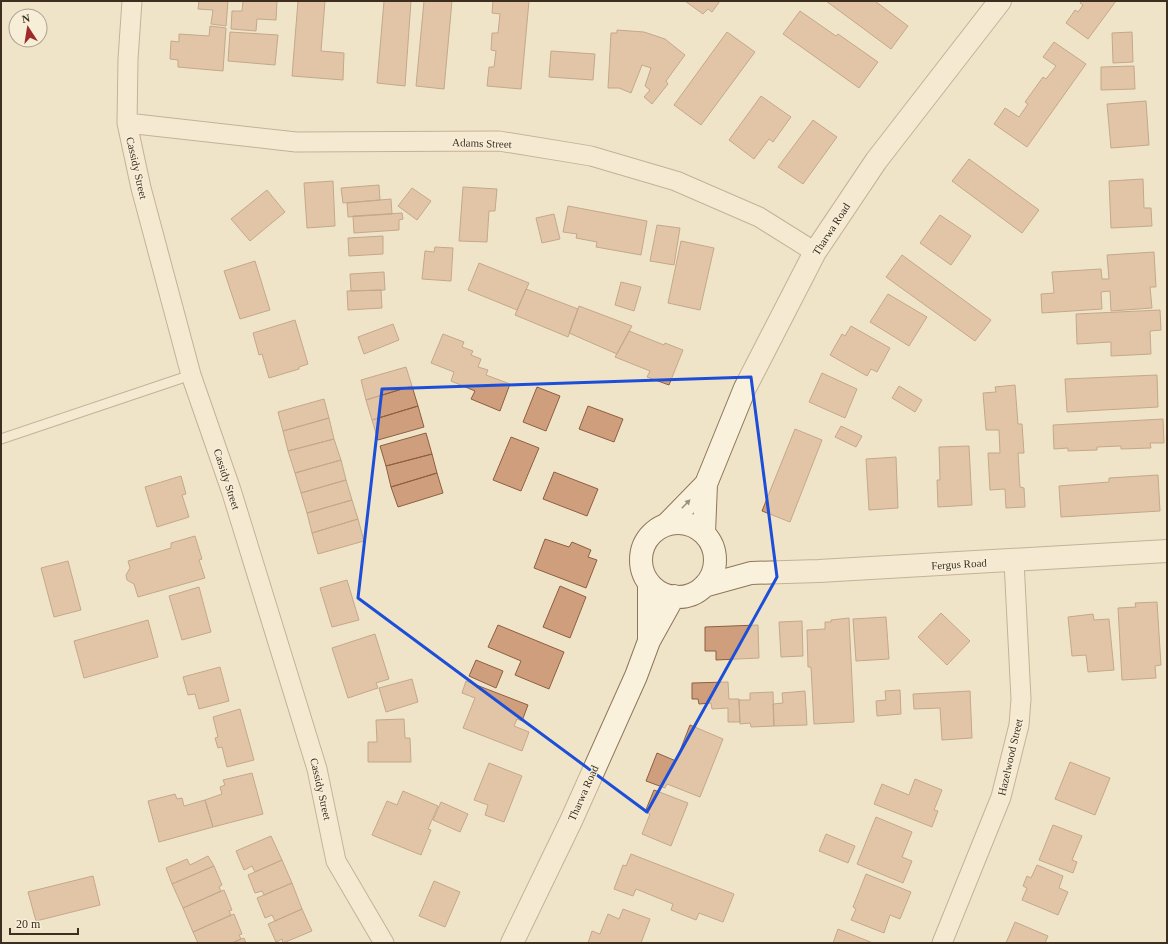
<svg xmlns="http://www.w3.org/2000/svg" width="1168" height="944" font-family="Georgia,serif">
  <style>
    .building { fill: #cf9f7d; stroke: #8d5f41 }
    .lines { fill: none; stroke-linecap: round; stroke-linejoin: round }
    .service-casing { stroke: #8d765c; stroke-width: 11 }
    .minor-casing { stroke: #8d765c; stroke-width: 21 }
    .tertiary-casing { stroke: #8d765c; stroke-width: 24 }
    .service { stroke: #faf1dc; stroke-width: 9 }
    .minor { stroke: #faf1dc; stroke-width: 19 }
    .tertiary { stroke: #faf1dc; stroke-width: 22 }
    .oneway { fill: #9c907e }
    .marked { fill: none; stroke: #1d4ed8; stroke-width: 3; stroke-linejoin: round }
    .labels { text-anchor: middle; dominant-baseline: central; stroke-width: 3; stroke-linejoin: round; paint-order: stroke }
    .street-label { font-size: 11px; fill: #3d2e20; stroke: #f7eed8 }
  </style>
  <rect width="100%" height="100%" fill="#f0e4c8"/>
  <path class="building" d="M199,1h29l-2,25 -15,-2 2,-14 -15,-1z
    M243,1h34l-1,19 -19,-1 -1,12 -25,-2 1,-18h10z
    M298,1h27l-4,50 23,2 -1,27 -51,-4z
    M384,1h27l-6,85 -28,-3z
    M424,1h28l-8,88 -28,-3z
    M493,1h36l-8,88 -34,-3 2,-19h5l2,-16 -5,-1 1,-17h6l2,-19 -8,-1z
    M685,1h35l-8,11 -4,-3 -5,5z
    M826,1h49l33,25 -17,23z
    M1081,1h35l-28,38 -22,-16 9,-13 3,2 5,-7 -3,-2z
    M800,11l36,25 2,-2 40,28 -19,26 -76,-54z
    M210,26l16,2 -3,43 -45,-4v-7l-8,-1 1,-18 8,1v-8l30,2z
    M617,30l27,2 21,7 20,16 -19,26 2,3 -16,20 -8,-7 6,-7 -5,-4 6,-18 -9,-3 -11,28 -12,-5h-11l3,-55h6z
    M230,32l48,3 -3,30 -47,-4z
    M727,32l28,20 -54,73 -27,-20z
    M1132,32l1,30 -20,1 -1,-30z
    M1054,42l32,22 -59,83 -33,-23 11,-16 14,9 9,-13 -3,-2 18,-25 3,2 10,-13 -13,-9z
    M551,51l44,3 -2,26 -44,-3z
    M1134,66l1,23 -34,1v-23z
    M761,96l30,21 -18,25 -4,-3 -15,20 -25,-19z
    M1146,101l3,44 -38,3 -4,-44z
    M813,120l24,17 -34,47 -25,-17z
    M969,159l70,51 -17,23 -70,-52z
    M1143,179l1,29h7l1,18 -41,2 -2,-47z
    M333,181l2,45 -28,2 -3,-45z
    M379,185l1,15 -37,3 -2,-15z
    M463,187l34,2 -2,22h-6l-2,31 -28,-1z
    M412,188l19,13 -14,19 -19,-14z
    M267,190l18,22 -35,29 -19,-22z
    M391,199l1,15 -44,3 -1,-14z
    M568,206l79,15 -6,34 -45,-8 1,-5 -21,-4 1,-4 -14,-2z
    M402,213l1,6 -4,1v10l-45,3 -1,-17z
    M554,214l6,25 -18,4 -6,-25z
    M940,215l31,21 -20,29 -31,-22z
    M657,225l23,3 -6,37 -24,-4z
    M383,236v18l-34,2 -1,-18z
    M681,241l33,7 -14,62 -32,-7z
    M435,247l18,1 -2,33 -29,-2 3,-28 9,1z
    M1154,252l2,35h-6l2,21 -41,3 -1,-20 -9,1 1,17 -60,4 -1,-19 13,-1 -2,-21 49,-3 1,10h7l-2,-24z
    M902,255l89,65 -16,21 -89,-64z
    M255,261l15,49 -30,9 -16,-48z
    M479,263l50,20 -12,27 -49,-20z
    M384,272l1,18 -34,1 -1,-17z
    M621,282l20,5 -7,24 -19,-6z
    M526,289l52,20 -10,28 -53,-22z
    M381,290l1,18 -34,2 -1,-19z
    M888,294l39,23 -18,29 -39,-24z
    M579,306l53,20 -15,28 -48,-21z
    M1160,310l1,20 -11,1 1,23 -40,2v-14l-34,2 -1,-30z
    M295,320l13,44 -9,3v2l-30,9 -7,-24 -3,1 -6,-22z
    M393,324l6,16 -35,14 -6,-17z
    M851,326l39,22 -13,24 -6,-3 -4,7 -37,-21 12,-21 3,2z
    M629,331l35,14 1,-2 18,7 -14,35 -22,-8 3,-6 -35,-14z
    M443,334l21,8 -2,5 11,4 -2,4 10,4 -3,8 10,3 -2,5 24,9 -10,27 -29,-12 4,-8 -24,-10 3,-9 -23,-9z
    M406,367l6,19 -46,14 -5,-20z
    M822,373l35,16 -12,29 -36,-16z
    M1157,375l1,32 -91,5 -2,-33z
    M1015,385l3,39h4l2,29h-6l2,34 4,1 1,19 -19,1 -1,-19 -15,1 -2,-37h12l-1,-23h-13l-3,-37 13,-1 -1,-5z
    M412,386l6,20 -46,14 -6,-20z
    M899,386l23,14 -7,12 -23,-14z
    M537,387l23,9 -14,35 -23,-9z
    M324,399l5,19 -46,13 -5,-19z
    M418,406l6,21 -46,13 -6,-20z
    M588,406l35,13 -9,23 -35,-13z
    M329,418l5,21 -46,12 -5,-20z
    M1163,419l1,24h-14l1,5 -30,1v-3l-24,1v3l-29,1v-3l-14,1 -1,-24z
    M841,426l21,10 -6,11 -21,-10z
    M795,429l27,11 -32,82 -28,-11z
    M426,433l6,21 -46,12 -6,-20z
    M511,437l28,11 -18,43 -28,-11z
    M334,439l7,21 -46,13 -7,-22z
    M969,446l3,59 -34,2 -1,-27h3l-1,-33z
    M432,454l5,19 -46,14 -5,-21z
    M896,457l2,51 -29,2 -3,-51z
    M341,460l5,20 -45,13 -6,-20z
    M554,472l44,17 -11,27 -44,-17z
    M437,473l6,20 -45,14 -7,-20z
    M1158,475l2,36 -99,6 -2,-31 50,-4v-4z
    M181,476l5,18 -4,1 7,22 -32,10 -12,-40z
    M346,480l6,20 -45,13 -6,-20z
    M352,500l6,19 -46,14 -5,-20z
    M358,519l6,22 -46,13 -6,-21z
    M195,536l7,23 -3,1 6,18 -67,19 -4,-13 -7,-4 -1,-5 4,-7 -2,-7 43,-13v-5z
    M545,539l24,8 3,-5 19,8 -3,7 9,3 -11,28 -52,-20z
    M68,561l13,49 -27,7 -13,-49z
    M347,580l12,40 -27,7 -12,-39z
    M560,586l26,11 -16,41 -27,-11z
    M199,587l12,45 -29,8 -13,-44z
    M1157,602l4,63 -6,1 1,12 -34,2 -4,-72 18,-1 -1,-4z
    M941,613l29,28 -23,24 -29,-28z
    M1093,614l1,6 15,-1 5,51 -26,2 -2,-17 -14,1 -4,-39z
    M886,617l3,42 -33,2 -3,-42z
    M849,618l5,104 -40,2 -3,-57h-3l-1,-37 18,-1v-7h6v-2z
    M148,620l10,37 -74,21 -10,-37z
    M802,621l1,35 -22,1 -2,-35z
    M498,625l66,27 -15,37 -34,-14 6,-14 -33,-14z
    M758,625l1,33 -43,2v-9h-11v-24z
    M375,634l14,45 -13,4 2,5 -30,10 -16,-50z
    M476,660l27,11 -7,17 -27,-12z
    M220,667l9,34 -30,8 -4,-15 -7,1 -5,-18z
    M412,679l6,23 -32,10 -7,-24z
    M466,681l62,24 -6,16 -5,-2 -3,7 15,6 -7,19 -59,-23 12,-30 -13,-5z
    M728,682l1,17h10l1,23h-12v-14l-16,1 -1,-6 -12,1 -1,-5h-6v-16z
    M900,690l1,24 -24,2 -1,-15 10,-1 -1,-9z
    M805,691l2,34 -33,1 -1,-22 10,-1 -1,-10z
    M970,691l2,47 -30,2 -2,-32 -26,1 -1,-15z
    M773,692l1,34 -23,1 -1,-4 -10,1 -1,-24h11v-7z
    M240,709l14,51 -27,7 -5,-20 -4,1 -3,-10 3,-1 -5,-20z
    M404,719l1,19h5l1,24h-43v-20h9l-1,-22z
    M690,725l33,14 -23,58 -33,-13 -2,4 -19,-7 11,-28 19,8z
    M1070,762l40,16 -15,37 -40,-16z
    M489,763l33,13 -18,46 -19,-7 3,-10 -14,-5z
    M252,773l11,41 -50,13 -8,-27 17,-6 -2,-7 5,-2 -2,-5z
    M915,779l27,11 -8,20 4,1 -6,16 -58,-23 8,-20 27,11z
    M654,790l34,13 -17,43 -29,-12 8,-20 -5,-2z
    M403,791l35,15 -10,23 3,1 -10,25 -49,-20 15,-34 10,4z
    M175,794l2,5 5,-1 2,8 21,-6 8,27 -54,15 -11,-41z
    M441,802l27,12 -8,18 -27,-12z
    M876,817l36,15 -10,25 10,4 -9,22 -46,-19z
    M1053,825l29,11 -10,24 5,2 -4,11 -34,-13z
    M826,834l29,12 -7,17 -29,-12z
    M271,836l11,24 -27,12 -3,-6 -8,4 -8,-19z
    M631,854l103,40 -11,28 -24,-9 -3,7 -25,-10 2,-6 -37,-15 -3,7 -19,-7 9,-24 3,1z
    M208,856l6,10 -42,18 -6,-16 21,-9 3,6z
    M282,860l10,23 -28,12 -2,-4 -7,2 -7,-18z
    M1037,865l26,11 -4,12 9,4 -10,23 -36,-15 5,-12 -4,-2 4,-10 4,2z
    M214,866l8,19 -3,2 2,4 -38,17 -11,-24z
    M866,874l45,18 -11,27 -10,-4 -6,18 -33,-13 5,-11 -3,-2z
    M93,876l7,29 -64,16 -8,-29z
    M434,881l26,11 -15,35 -26,-11z
    M292,883l10,26 -27,12 -3,-6 -7,3 -8,-20z
    M224,890l8,20 -3,1 2,4 -38,17 -10,-24z
    M302,909l10,22 -29,12 -1,-4 -6,3 -8,-18z
    M623,909l27,10 -9,24h-53l4,-12 8,3 8,-20 11,5z
    M234,914l8,20 -3,1 2,4 -9,4h-34l-5,-11z
    M1015,922l33,14 -3,7h-39z
    M838,929l35,14h-40z
    M244,938l2,5h-14l9,-4z"/>
  <g class="lines">
    <defs>
      <path id="service" d="M1,439l190,-64"/>
      <path id="minor" d="M132,1l-4,58 -1,64 14,65 50,187 40,115 86,279 19,92 48,82
        M127,123l169,19 203,-1 92,15 85,25 83,36 56,35
        M942,943l59,-146 18,-72 2,-26 -7,-138"/>
      <path id="tertiary" d="M641 560a37 37 0 1 1 74 0a37 37 0 1 1-74 0Z
        M666,525l40,-41
        M704,533l2,-49 39,-96 70,-136 61,-91 124,-160
        M649,583v57
        M704,586l47,-13 68,-2 348,-20
        M512,943l59,-122 65,-145 13,-35 25,-45"/>
    </defs>
    <use href="#service" class="service-casing"/>
    <use href="#minor" class="minor-casing"/>
    <use href="#tertiary" class="tertiary-casing"/>
    <use href="#service" class="service"/>
    <use href="#minor" class="minor"/>
    <use href="#tertiary" class="tertiary"/>
  </g>
  <defs><path id="oneway-solid" d="M-6-.8H1V-3.2L6.5 0L1 3.2V.8H-6Z"/></defs>
  <use class="oneway" href="#oneway-solid" transform="translate(686 504) rotate(-46)"/>
  <path d="M0 0H1168V944H0ZM751,377l26,200 -130,235 -289,-214 24,-209z" fill="#f0e4c8" fill-opacity=".55" fill-rule="evenodd"/>
  <path class="marked" d="M751,377l26,200 -130,235 -289,-214 24,-209z"/>
  <g class="labels">
    <g class="street-label">
      <text transform="translate(482 143) rotate(2)">Adams Street</text>
      <text transform="translate(137 168) rotate(77)">Cassidy Street</text>
      <text transform="translate(831 229) rotate(-57)">Tharwa Road</text>
      <text transform="translate(227 479) rotate(72)">Cassidy Street</text>
      <text transform="translate(959 564) rotate(-3)">Fergus Road</text>
      <text transform="translate(1010 757) rotate(-77)">Hazelwood Street</text>
      <text transform="translate(321 789) rotate(77)">Cassidy Street</text>
      <text transform="translate(583 793) rotate(-66)">Tharwa Road</text>
    </g>
  </g>
  <rect width="1168" height="944" fill="none" stroke="#3d2e20" stroke-width="4"/>
  <g transform="translate(28 28) rotate(348)"><circle r="19" fill="#f7eed8" stroke="#ada18e"/>
  <path d="M0-3L7 15L0 10L-7 15Z" fill="#9e2a2b"/>
  <text y="-6" font-size="11" font-weight="bold" text-anchor="middle" fill="#3d2e20">N</text>
  </g>
  <path d="M10 928v6h68v-6" fill="none" stroke="#3d2e20" stroke-width="2"/>
  <text x="16" y="928" font-size="12" fill="#3d2e20" stroke="#f7eed8" stroke-width="3" paint-order="stroke">20 m</text>
</svg>
